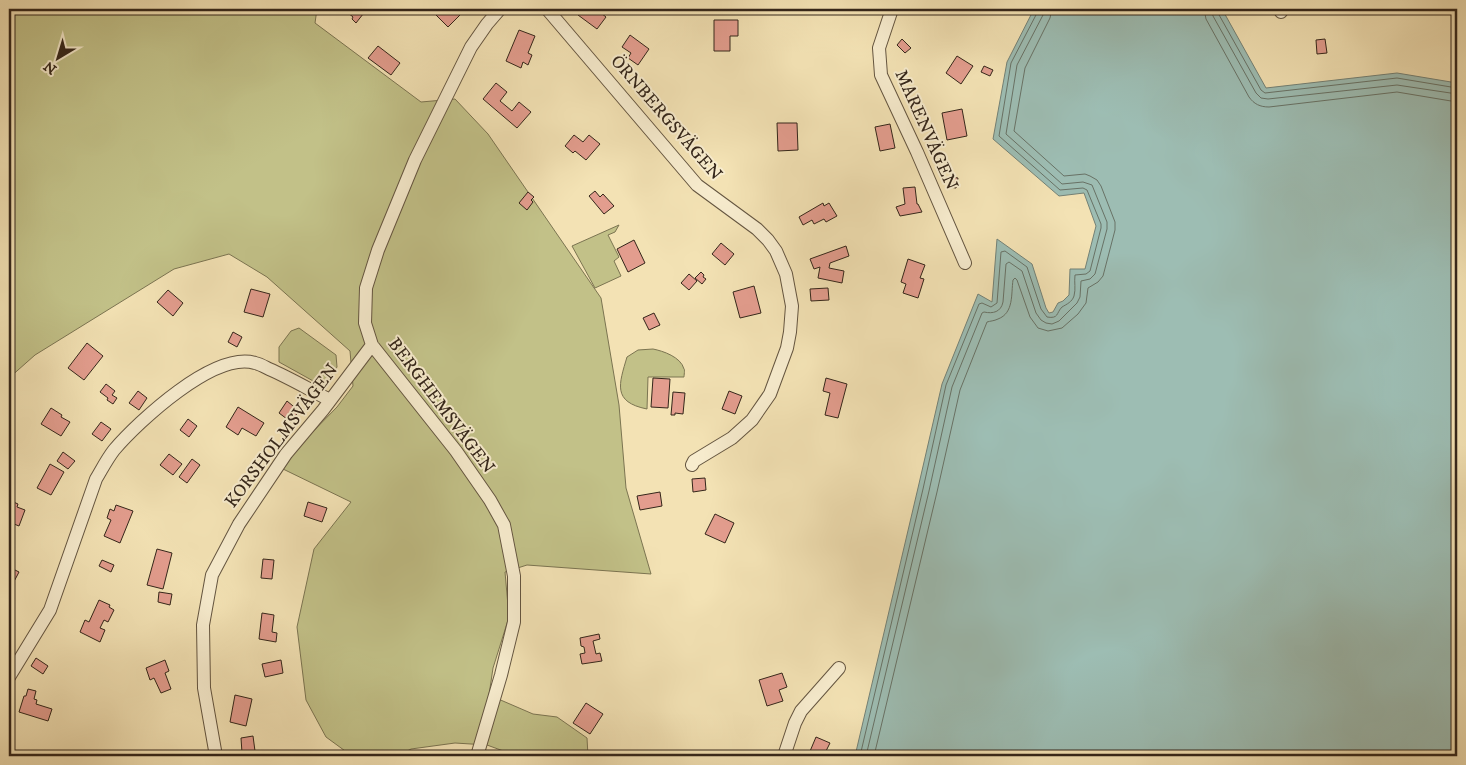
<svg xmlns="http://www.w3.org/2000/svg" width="1466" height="765" font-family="'IM FELL DW Pica',serif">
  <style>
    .green { fill: #c2c188; stroke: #7b7451 }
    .water { fill: #9dbdb3; stroke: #738176 }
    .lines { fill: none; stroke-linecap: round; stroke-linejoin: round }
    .shore { stroke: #687266; stroke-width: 1 }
    .building { fill: #e39d8e; stroke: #34261a }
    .street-casing { stroke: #645540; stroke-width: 14 }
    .street { stroke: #f7ecce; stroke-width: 12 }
    .labels { text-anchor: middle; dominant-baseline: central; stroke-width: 4; stroke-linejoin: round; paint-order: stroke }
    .street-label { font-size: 18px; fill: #34261a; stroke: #f7ecce }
  </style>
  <rect width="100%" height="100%" fill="#f3e2b4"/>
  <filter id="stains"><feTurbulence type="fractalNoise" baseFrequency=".004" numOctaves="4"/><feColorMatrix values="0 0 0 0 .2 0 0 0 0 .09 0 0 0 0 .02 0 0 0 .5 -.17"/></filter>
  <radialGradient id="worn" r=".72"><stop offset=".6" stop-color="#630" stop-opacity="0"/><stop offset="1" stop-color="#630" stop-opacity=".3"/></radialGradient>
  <path class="green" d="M9,9h308l-2,14 106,79 34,-3 33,35 113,164 18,107 7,83 25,86 -124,-9 -22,7 4,45 -16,51 -4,27 44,19 24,3 30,21 1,18h-71l-30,-11 -32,-2 -44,6 -13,7h-46l-26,-19 -20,-37 -9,-73 17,-78 37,-47 -68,-33 11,-18 43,-44 16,-21 -3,-35 -83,-74 -38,-23 -55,15 -139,86 -26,23z
    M619,225l-4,7 -7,3 11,22 -5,4 7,15 -26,12 -23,-42z
    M299,328l37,27 1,12 -13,20 -45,-25v-15l12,-16z
    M653,349c10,2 28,8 31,20 1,0 0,7 0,8h-36l-1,32c-35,-7 -28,-25 -20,-52l11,-7z"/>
  <path class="water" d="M1034,9h188l44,79 131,-15 60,10v673h-602l63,-268 24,-104 36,-90 14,8 5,-63 35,25 14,44 3,5 4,-1 5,-9 5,-2 6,-6 1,-26h15l11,-43 -12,-33 -25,3 -66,-57 14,-77z"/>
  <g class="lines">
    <path class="shore" d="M1204,9l2,10 43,78c5,7 11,10 20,10l128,-15 60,10
      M1211,9l2,7 43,77 5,5 7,1 129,-14 60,9
      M1218,9v4l43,77 4,3 132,-15 60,10
      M860,756l63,-267 23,-104 33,-81 3,-1 9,4 6,-4 4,-51 4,-1 22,16 14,42 6,8c12,2 9,-4 15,-10 5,-3 10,-5 12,-11 2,-7 0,-14 1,-21l11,-1 4,-3 11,-43v-4l-14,-34 -4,-2 -23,2 -61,-54 12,-73 26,-50 1,-4
      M866,756l63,-265 23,-104 30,-74 2,-1c9,2 17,0 19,-10l3,-38 3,-2 13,9 14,42 5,7 5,3 6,1 7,-3 18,-18 3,-6 1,-16 9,-2 5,-5 12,-45v-7l-15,-37 -9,-3 -21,2 -56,-50 11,-69 26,-50 1,-6
      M874,756l63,-264 23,-102 27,-68c3,-1 7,-1 11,-3 16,-6 13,-25 15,-39l2,-2 2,2 13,37 8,11 10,3 14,-3 16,-14 8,-11 2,-15 10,-6 5,-6 12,-46v-8l-14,-36 -4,-6 -7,-4 -5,-2 -21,2 -50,-45 11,-63 25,-50 2,-9"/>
  </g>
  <path class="building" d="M350,9h17l-11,14 -4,-4 1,-2 -6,-5z
    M440,9h24l1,1 -17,17 -13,-13z
    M583,9h13l10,8 -9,12 -19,-14z
    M714,20h24v16h-8v15h-16z
    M519,30l16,6 -7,17 4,2 -4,10 -5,-3 -2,6 -15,-7z
    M630,35l19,14 -11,16 -10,-7 3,-5 -9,-6z
    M902,39l9,9 -6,5 -8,-8z
    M1325,39l2,14 -10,1 -1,-14z
    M378,46l22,17 -9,12 -23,-17z
    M957,56l16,10 -12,18 -15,-11z
    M984,66l9,4 -3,6 -9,-4z
    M496,83l11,9 -7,9 12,10 7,-9 12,10 -14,16 -34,-29z
    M962,109l5,27 -20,4 -5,-27z
    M777,123h20l1,27 -20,1z
    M890,124l5,24 -15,3 -5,-24z
    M574,135l9,7 6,-7 11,9 -14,16 -11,-9 -2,2 -8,-7z
    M951,177l7,1 -2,10 -8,-1z
    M915,187l2,17h1l4,8 -22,4 -4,-9 9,-3 -2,-16z
    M595,191l5,6 3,-3 11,12 -10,8 -15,-18z
    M528,192l6,5 -3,3 2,2 -6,8 -8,-7z
    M823,203l1,3 5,-3 8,13 -11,6 -2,-3 -10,5 -2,-4 -9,5 -4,-8z
    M634,240l11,23 -17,9 -11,-23z
    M721,243l13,11 -9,11 -13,-11z
    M846,246l3,10 -19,7 -1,5 15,3 -2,12 -24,-5 2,-11 -6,2 -4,-10z
    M908,259l17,6 -5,13 4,1 -6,19 -15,-5 3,-9 -5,-2z
    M701,272l3,3 -1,2 3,2 -4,5 -7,-6z
    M689,274l8,7 -8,9 -8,-7z
    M754,286l7,27 -21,5 -7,-26z
    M828,288l1,12 -18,1 -1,-12z
    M251,289l19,5 -7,23 -19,-5z
    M168,290l15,13 -10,13 -16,-14z
    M654,313l6,12 -11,5 -6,-12z
    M233,332l9,5 -5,10 -9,-5z
    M87,343l16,13 -19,24 -16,-12z
    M653,378l17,1 -2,29 -17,-1z
    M826,378l21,6 -9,34 -13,-3 5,-22 -7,-2z
    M106,384l9,7 -3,4 5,3 -4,6 -6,-4 1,-2 -8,-6z
    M138,391l9,7 -8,12 -10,-7z
    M729,391l13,5 -7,18 -13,-5z
    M673,392l12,1 -2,21 -8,-1v2h-4z
    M287,401l12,10 -8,11 -12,-9z
    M238,407l26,16 -8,13 -14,-8 -4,7 -12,-8z
    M51,408l11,7 -1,2 9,5 -9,14 -20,-12z
    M188,419l9,7 -8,11 -9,-7z
    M101,422l10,7 -9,12 -10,-7z
    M63,452l12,9 -7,8 -11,-8z
    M169,454l13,10 -9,11 -13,-10z
    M192,459l8,6 -13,18 -8,-6z
    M50,464l14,8 -13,23 -14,-7z
    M705,478l1,12 -13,2 -1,-13z
    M660,492l2,14 -22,4 -3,-14z
    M9,500l9,4 -1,3 8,3 -6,16 -10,-4 1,-3h-1z
    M308,502l19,6 -5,14 -18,-6z
    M116,505l17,6 -13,32 -16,-7 7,-16 -4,-2 3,-9 4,2z
    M715,514l19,9 -9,20 -20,-9z
    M157,549l15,4 -9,36 -16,-4z
    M263,559l11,1 -2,19 -11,-1z
    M102,560l12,5 -3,7 -12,-6z
    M9,567l10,5 -10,19z
    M159,592l13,2 -2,11 -12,-3z
    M99,600l11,5 -1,2 5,3 -6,12 -4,-2 -4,8 5,2 -5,12 -20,-10 5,-12 4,2z
    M262,613l12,2 -2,17 5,1 -1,9 -17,-3z
    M599,634l1,5 -7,2 3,13 4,-1 2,8 -20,3 -2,-10 5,-1 -1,-6 -3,-1 -1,-8z
    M36,658l12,8 -5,8 -12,-8z
    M165,660l4,11 -4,2 6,16 -10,4 -7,-15 -4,2 -4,-12z
    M281,660l2,13 -18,4 -3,-13z
    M782,673l5,14 -8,3 4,11 -16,5 -8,-26z
    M28,689l8,2 -2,8 3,1 -1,4 16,5 -4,12 -29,-9 5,-16h2z
    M235,695l17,4 -6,27 -16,-4z
    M586,703l17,11 -13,20 -17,-11z
    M253,736l2,15 -13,2 -1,-15z
    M816,737l14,6 -6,12 3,1h-19z"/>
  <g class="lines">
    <defs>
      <path id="street" d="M547,9l150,176 60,44 11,11 8,11 10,23 6,32 -2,26 -3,16 -17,46 -18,26 -20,18 -38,23 -2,4
        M892,9l-13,39 2,27 36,77 48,111
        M1281,12v-3
        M9,677l41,-67 46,-131c6,-10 11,-20 18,-29 25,-29 100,-99 141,-87 5,1 10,4 14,6 21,9 41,21 61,31
        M216,756l-12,-68 -1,-63 9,-50 27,-51 47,-70 37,-44 49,-65
        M477,756l24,-81 13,-53v-46l-10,-51 -14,-25 -34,-49 -84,-106 -7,-22 1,-35 12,-38 37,-90 56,-113 16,-23 13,-15
        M784,756l11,-33 6,-12 38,-43"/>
    </defs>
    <use href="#street" class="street-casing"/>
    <use href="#street" class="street"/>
  </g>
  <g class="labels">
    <g class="street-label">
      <text transform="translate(666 118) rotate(49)">ÖRNBERGSVÄGEN</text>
      <text transform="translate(926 130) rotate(66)">MARENVÄGEN</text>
      <text transform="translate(441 406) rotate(53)">BERGHEMSVÄGEN</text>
      <text transform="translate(282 436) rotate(-53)">KORSHOLMSVÄGEN</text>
    </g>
  </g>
  <rect width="1466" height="765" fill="none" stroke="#f3e2b4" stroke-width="30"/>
  <rect x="10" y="10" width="1446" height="745" fill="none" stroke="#34261a" stroke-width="2.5"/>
  <rect x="15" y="15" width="1436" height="735" fill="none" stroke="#34261a"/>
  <g transform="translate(58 58) rotate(218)" stroke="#f7ecce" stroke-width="4" paint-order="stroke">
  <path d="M0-4L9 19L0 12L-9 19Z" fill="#34261a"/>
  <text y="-8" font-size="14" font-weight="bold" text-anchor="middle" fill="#34261a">N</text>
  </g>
  <rect width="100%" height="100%" filter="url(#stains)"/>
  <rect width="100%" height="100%" fill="url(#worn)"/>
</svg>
